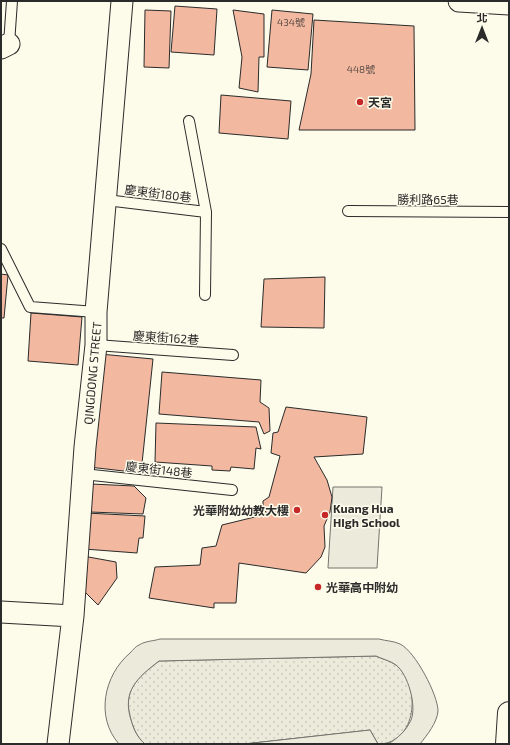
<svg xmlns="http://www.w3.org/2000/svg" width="510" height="745" font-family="'Exo 2','Noto Sans TC',sans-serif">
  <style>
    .grass { fill: url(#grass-dots); stroke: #74746e }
    .garden { fill: #ecebdb; stroke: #74746e }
    .building { fill: #f2b8a0; stroke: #2b2b2b }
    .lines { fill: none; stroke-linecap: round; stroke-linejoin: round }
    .lane-casing { stroke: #2b2b2b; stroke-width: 12 }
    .street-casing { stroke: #2b2b2b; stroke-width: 23 }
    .secondary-casing { stroke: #2b2b2b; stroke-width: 24 }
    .lane { stroke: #fdfbea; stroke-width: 10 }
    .street { stroke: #fdfbea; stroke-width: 21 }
    .secondary { stroke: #fdfbea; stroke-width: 22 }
    .poi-dot { fill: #c62828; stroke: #fdfbea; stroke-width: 1.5 }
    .labels { text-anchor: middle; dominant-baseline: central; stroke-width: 3; stroke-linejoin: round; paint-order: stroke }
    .number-label { font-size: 10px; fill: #5d4e48 }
    .poi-label { font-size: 12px; font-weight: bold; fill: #2b2b2b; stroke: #fdfbea; text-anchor: start }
    .street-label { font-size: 12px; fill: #2b2b2b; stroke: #fdfbea }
  </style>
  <defs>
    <pattern id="grass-dots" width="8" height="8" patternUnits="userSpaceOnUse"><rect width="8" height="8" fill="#ecebdb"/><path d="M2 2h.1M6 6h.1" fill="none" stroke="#cbcabc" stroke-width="1.8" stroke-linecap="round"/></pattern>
  </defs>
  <rect width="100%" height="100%" fill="#fdfbea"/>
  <path class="grass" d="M376,656c6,3 15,5 20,9 26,21 21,79 -18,79l-8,-14 -126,14h-99c-8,-7 -11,-14 -14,-24 -9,-30 6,-42 28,-59z"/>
  <path class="garden" d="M333,487h49l-5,81h-49z
    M160,639h219c7,2 15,2 21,5 15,7 38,51 38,67 -1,12 -11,24 -18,33h-32c10,-6 18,-13 23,-24 6,-14 -3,-46 -15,-55 -5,-4 -14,-6 -20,-9l-217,5c-22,17 -37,30 -28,59 3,10 6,17 14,24h-26c-24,-27 -15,-69 11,-91 3,-3 6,-7 9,-8 6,-4 15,-4 21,-6z
    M370,730l8,14h-134z"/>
  <path class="building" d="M175,6l42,3 -3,46 -43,-3z
    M145,10l26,1 -2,57 -25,-1z
    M233,10l31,4v43h-5l-1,35 -19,-4 3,-31z
    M272,10l41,4 -5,56 -41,-3z
    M314,20l100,6 1,104h-116l12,-56z
    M221,95l70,6 -3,38 -69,-6z
    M1,274l7,1 -4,43h-3z
    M325,277l-1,51 -63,-1 3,-48z
    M31,313l51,4 -4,48 -50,-4z
    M100,354l53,5 -12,114 -52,-6z
    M162,372l99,8 -1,22 9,6 1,23 -6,3 -5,-12 -100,-8z
    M286,407l81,10 -4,37 -49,3 13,23 5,17 -2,15 -6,14 1,21 -4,10 -15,16 -67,-10 -3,40h-22v5l-65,-10 6,-31 45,-2 2,-17 14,-2 6,-21 45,-11 -4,-7v-6l6,-4 11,-41 -9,-3 2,-20 5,-1z
    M156,423l100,4 5,22 -5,-1 -2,21 -23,-2 -1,4 -18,-1v-4l-57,-4z
    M91,484l43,2 12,12 -3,16 -53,-2z
    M86,513l59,3 -2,22h-4l-2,15 -53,-4z
    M83,556l33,6 1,16 -19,27 -15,-15z"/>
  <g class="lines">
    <defs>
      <path id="lane" d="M9,44l3,-43
        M189,121l17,91 -1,83
        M106,200l100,12
        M348,211l161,1
        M1,249l29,58 66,5
        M96,345l137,10
        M83,474l149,16"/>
      <path id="street" d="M459,1l50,3
        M1,48l8,-4
        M1,612l72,4
        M58,744l15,-128 12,-169 11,-102v-33l26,-311"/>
      <path id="secondary" d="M507,744l2,-31"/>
    </defs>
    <use href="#lane" class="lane-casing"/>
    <use href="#street" class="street-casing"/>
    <use href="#secondary" class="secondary-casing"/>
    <use href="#lane" class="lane"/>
    <use href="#street" class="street"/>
    <use href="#secondary" class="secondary"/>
  </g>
  <g class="poi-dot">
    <circle cx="360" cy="102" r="4"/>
    <circle cx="297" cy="510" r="4"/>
    <circle cx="325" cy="515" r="4"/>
    <circle cx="318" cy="587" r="4"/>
  </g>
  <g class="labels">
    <g class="number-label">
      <text x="291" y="22">434號</text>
      <text x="361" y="69">448號</text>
    </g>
    <g class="poi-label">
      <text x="368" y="102">天宮</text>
      <text x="333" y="508">Kuang Hua<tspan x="333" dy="14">HIgh School</tspan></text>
      <text x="289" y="510" text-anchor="end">光華附幼幼教大樓</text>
      <text x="326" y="587">光華高中附幼</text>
    </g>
    <g class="street-label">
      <text transform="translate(158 193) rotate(7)">慶東街180巷</text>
      <text x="428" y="199">勝利路65巷</text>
      <text transform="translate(166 337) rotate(4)">慶東街162巷</text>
      <text transform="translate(92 373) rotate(-85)">QINGDONG STREET</text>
      <text transform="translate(159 469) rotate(6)">慶東街148巷</text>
    </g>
  </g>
  <rect width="510" height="745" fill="none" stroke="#2b2b2b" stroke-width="4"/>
  <g transform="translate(482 28)" stroke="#fdfbea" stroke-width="3" paint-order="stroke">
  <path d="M0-3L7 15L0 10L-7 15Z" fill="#2b2b2b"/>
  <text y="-6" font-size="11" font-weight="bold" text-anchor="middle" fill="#2b2b2b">北</text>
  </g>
</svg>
